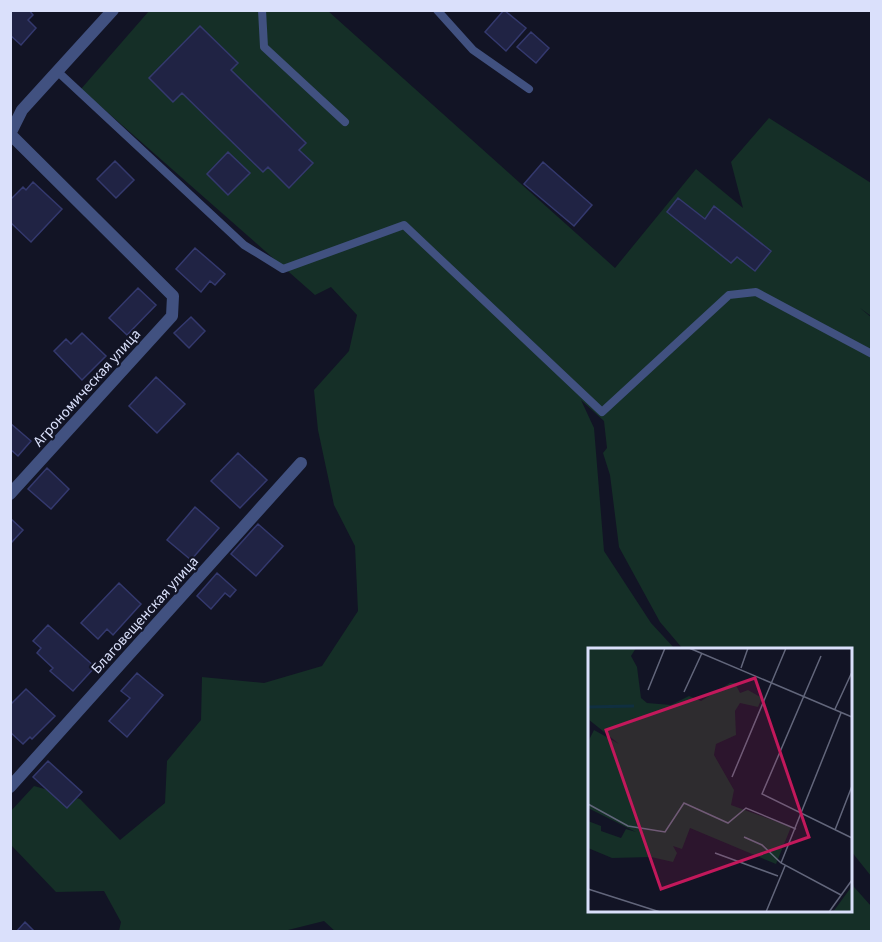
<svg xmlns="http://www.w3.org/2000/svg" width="882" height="942" font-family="'Source Sans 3',sans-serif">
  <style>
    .green { fill: #152f27 }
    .building { fill: #202344; stroke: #34396e; stroke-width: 1.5 }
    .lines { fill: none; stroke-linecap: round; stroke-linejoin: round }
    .lane { stroke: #415180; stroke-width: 8 }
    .street { stroke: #415180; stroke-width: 12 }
    .labels { text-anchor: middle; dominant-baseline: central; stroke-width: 4.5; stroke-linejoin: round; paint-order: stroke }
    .street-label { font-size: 15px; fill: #dae0fb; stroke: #121425 }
    .inset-river { fill: none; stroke: #102f40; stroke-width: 3 }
    .inset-road { fill: none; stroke: #62667b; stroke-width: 1.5 }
    .view { fill: #c2185b; fill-opacity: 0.15; stroke: #c2185b; stroke-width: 3 }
    .inset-edge { fill: none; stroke: #dae0fb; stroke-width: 3 }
  </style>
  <rect width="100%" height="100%" fill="#121425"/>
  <path class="green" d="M149,11h179l287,257 81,-99 47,39 -12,-46 38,-44 102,65v133l-11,-8 12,10 -1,558 -20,-25 -1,-201 -167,-1 -23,-27 -41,-75 -9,-72 -7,-22 4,-5 -3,-27 -23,-21 13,28 10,123 47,72 24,26 -85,1v260h260l1,-33 3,10 17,19v25l-535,1 -12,-11 -40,10h-165l2,-9 -17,-31 -48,1 -44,-46 -2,-34 24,-26 46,13 40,41 45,-37 2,-42 34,-41 1,-43 62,6 58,-17 36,-55 -3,-65 -21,-41 -16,-75 -4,-40 35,-39 8,-36 -26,-28 -16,8 -234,-206z"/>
  <path class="building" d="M10,10h19l4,5 -5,5 8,8 -15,17 -11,-10z
    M504,10l22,18 -20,23 -21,-19z
    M200,26l38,37 -7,7 75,73 -7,7 14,13 -24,25 -21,-21 -5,5 -81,-79 -9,9 -24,-24z
    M531,32l18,16 -13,15 -19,-16z
    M228,152l22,21 -22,22 -21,-21z
    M115,161l19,19 -18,18 -19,-19z
    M543,162l49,43 -18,21 -50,-42z
    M33,182l29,27 -31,33 -21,-20v-22l13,-13 3,3z
    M678,198l27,21 9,-13 57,45 -16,20 -18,-14 -6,6 -64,-51z
    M195,248l30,26 -10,11 -5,-4 -9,11 -25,-23z
    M138,288l18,17 -29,30 -18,-17z
    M191,317l14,14 -16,17 -15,-15z
    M82,333l24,23 -24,24 -28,-29 12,-12 5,5z
    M156,377l29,27 -28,29 -28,-27z
    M10,423l21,18 -13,15 -8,-7z
    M238,453l29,27 -27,28 -29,-27z
    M47,468l22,21 -18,20 -23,-20z
    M195,507l24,21 -28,32 -24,-20z
    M10,518l13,12 -13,14z
    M258,524l25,22 -27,30 -25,-22z
    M217,573l19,17 -6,7 -5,-4 -14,16 -14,-13z
    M119,583l22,21 -28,31 -6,-6 -9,10 -17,-16z
    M48,625l47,42 -22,24 -23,-20 3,-3 -16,-15 4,-5 -8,-7z
    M137,673l26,22 -36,42 -18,-16 21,-23 -9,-7z
    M26,689l29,27 -23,23 -2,-2 -7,7 -13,-12v-27z
    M48,761l34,31 -15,16 -34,-31z
    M25,922l10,10h-19z"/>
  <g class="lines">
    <path class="lane" d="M262,10l2,37 81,75
      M437,10l36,40 56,39
      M57,71l187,174 39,24 121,-44 198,187 127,-117 27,-3 116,62"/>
    <path class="street" d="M10,134l163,162 -1,20 -162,178
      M10,134l12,-24 91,-100
      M10,787l291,-324"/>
  </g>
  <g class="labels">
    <g class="street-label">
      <text transform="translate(87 388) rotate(-48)">Агрономическая улица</text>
      <text transform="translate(145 615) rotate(-48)">Благовещенская улица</text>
    </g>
  </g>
  <g transform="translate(588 648)">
    <rect width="264" height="264" fill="#121425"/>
    <path d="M0,0h48l-5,8 6,11 4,31 6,5 24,2 18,-9 12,5 29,-18h5l5,10 8,-3 14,8 -4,9 -18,-4 -5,8 1,24 -20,9 -2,11 20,35 -3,15 60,22 -15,37 -86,-36 -8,21 -9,-3 4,7 -4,9 -22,-5 -39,1 -24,-10v-27l13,5v5l20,7 5,-9 10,3 -48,-24v-66l6,-12 25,14 -31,-25zM264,238v26h-19z" fill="#152f27"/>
    <path class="inset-river" d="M0,59l46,-1"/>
    <path class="inset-road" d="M101,0l163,69M233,8l-59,138 90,44M153,20l7,-20M60,42l17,-42M96,44l18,-39M247,61l17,-37M144,129l54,-129M0,156l40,22 37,6 19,-29 44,20 18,-15 50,21M247,182l17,-44M156,189l18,8 19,18 60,32M127,205l63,23M193,215l60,-150M0,241l72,23M178,264l19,-46M241,264l23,-32"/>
    <path class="view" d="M167,30l54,159 -148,52 -55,-159z"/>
    <rect width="264" height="264" class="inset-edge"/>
  </g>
  <rect width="882" height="942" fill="none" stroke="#dae0fb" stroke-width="24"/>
</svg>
